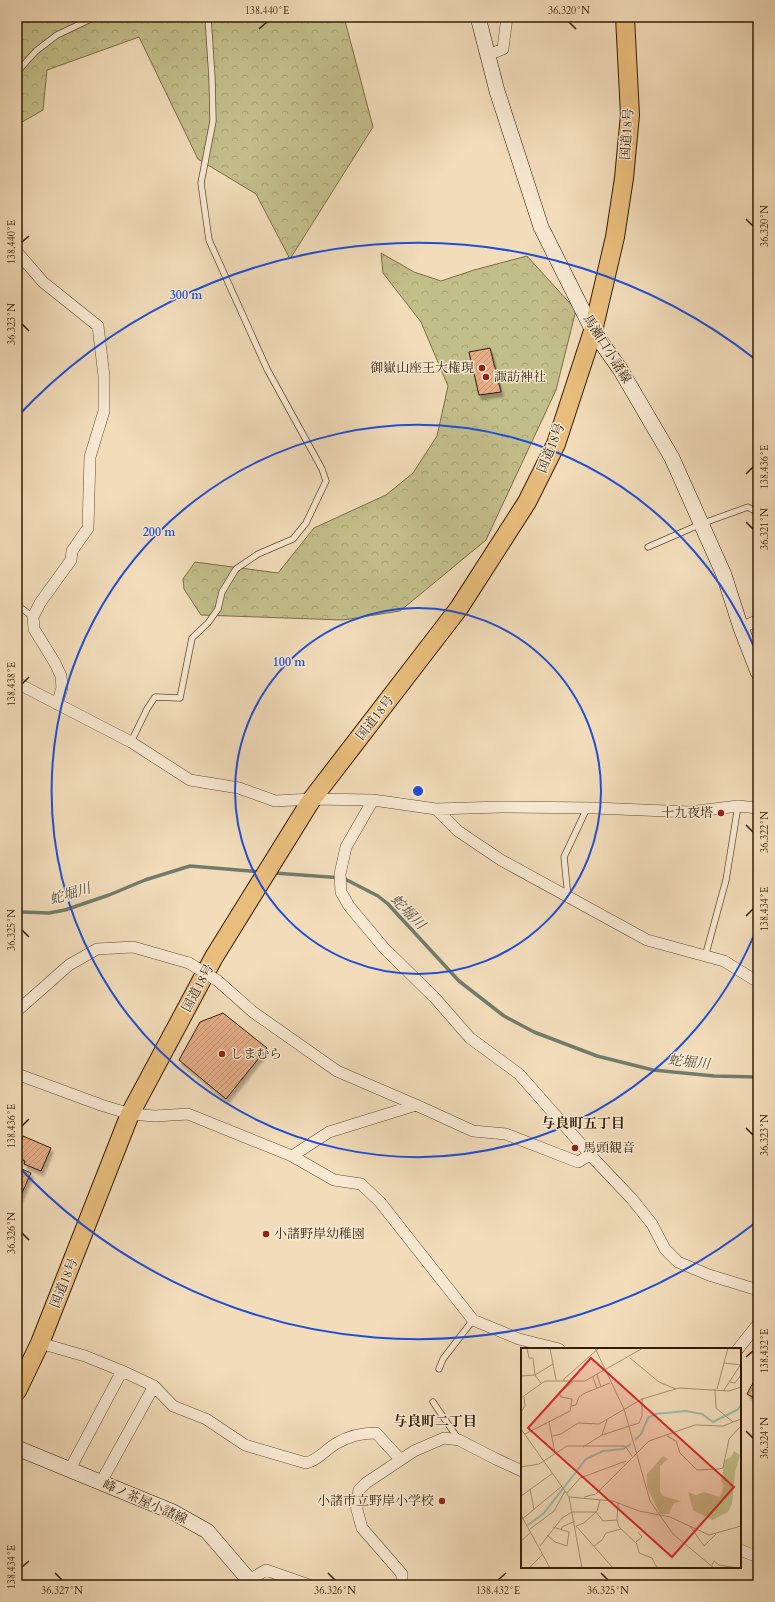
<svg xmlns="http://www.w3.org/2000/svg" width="775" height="1602" font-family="Cardo,'Noto Serif JP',serif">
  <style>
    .forest { fill: url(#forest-crowns); stroke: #7a6e47 }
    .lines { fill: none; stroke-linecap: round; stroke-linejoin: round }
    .stream { stroke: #717c6b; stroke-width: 3.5 }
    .building { fill: url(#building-hatch); stroke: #321d04; filter: url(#shadow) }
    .service-casing { stroke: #624d32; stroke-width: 7 }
    .minor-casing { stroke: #624d32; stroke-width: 12 }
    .secondary-casing { stroke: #321d04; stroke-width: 16 }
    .trunk-casing { stroke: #321d04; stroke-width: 20 }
    .service { stroke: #f7e8d2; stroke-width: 5.5 }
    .minor { stroke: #f7e8d2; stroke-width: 11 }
    .secondary { stroke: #f7e8d2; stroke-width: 15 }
    .trunk { stroke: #e9be7d; stroke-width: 18 }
    .minor-bridge-casing { stroke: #624d32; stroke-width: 12; stroke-linecap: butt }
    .minor-bridge { stroke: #f7e8d2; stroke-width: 11 }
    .ticks { fill: none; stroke: #321d04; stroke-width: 1.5 }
    .ring { fill: none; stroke: #1d4ed8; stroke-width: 2 }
    .poi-dot { fill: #8f2418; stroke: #f7e8d2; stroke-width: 1.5 }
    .labels { text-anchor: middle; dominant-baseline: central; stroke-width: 3; stroke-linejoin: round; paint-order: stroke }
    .street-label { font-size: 13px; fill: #321d04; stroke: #f7e8d2 }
    .poi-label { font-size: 13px; fill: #321d04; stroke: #f7e8d2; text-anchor: start }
    .water-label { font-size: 14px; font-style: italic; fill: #524d38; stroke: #f7e8d2 }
    .neighbourhood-label { font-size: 14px; font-weight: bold; fill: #321d04; stroke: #f7e8d2 }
    .inset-river { fill: none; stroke: #9bbcb0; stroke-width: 2 }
    .inset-road { fill: none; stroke: #a59071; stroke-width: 1 }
    .view { fill: #d62828; fill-opacity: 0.15; stroke: #d62828; stroke-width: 2 }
    .inset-edge { fill: none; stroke: #321d04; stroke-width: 2 }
    .centre { fill: #1d4ed8; stroke: #f7e8d2; stroke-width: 2 }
    .ring-label { font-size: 12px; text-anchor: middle; font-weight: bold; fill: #1d4ed8; stroke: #f7e8d2; stroke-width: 3; stroke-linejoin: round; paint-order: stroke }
    .neatline { fill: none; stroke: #321d04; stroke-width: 1.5 }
    .ticks-label { font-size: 10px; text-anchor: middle; fill: #321d04 }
  </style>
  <defs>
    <pattern id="forest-crowns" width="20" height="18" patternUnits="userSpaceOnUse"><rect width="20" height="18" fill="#c2be8a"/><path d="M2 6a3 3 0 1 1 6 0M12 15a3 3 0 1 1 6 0" fill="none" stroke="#a7a375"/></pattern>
    <pattern id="building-hatch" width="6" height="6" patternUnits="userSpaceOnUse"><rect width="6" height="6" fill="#e4ad87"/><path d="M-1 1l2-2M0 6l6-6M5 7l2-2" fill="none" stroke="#c49473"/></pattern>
    <filter id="shadow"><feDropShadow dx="2.5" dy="4.5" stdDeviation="1" flood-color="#0004"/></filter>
  </defs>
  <rect width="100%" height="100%" fill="#f2dcba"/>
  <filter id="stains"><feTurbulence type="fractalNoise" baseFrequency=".005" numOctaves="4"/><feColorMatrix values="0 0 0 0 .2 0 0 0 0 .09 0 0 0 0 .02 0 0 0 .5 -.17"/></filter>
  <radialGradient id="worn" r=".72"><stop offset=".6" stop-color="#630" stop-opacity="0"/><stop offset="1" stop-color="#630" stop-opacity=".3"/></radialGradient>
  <path class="forest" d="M17,17h327l29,110 -83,132 -34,-65 -58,-35 -59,-122 -92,33 -4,40 -26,15z
    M381,253l33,19 27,9 33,-11 53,-14 49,54 -20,80 -70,150 -86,71 -57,9 -142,-5 -17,-26 -1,-10 12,-17 83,11 36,-45 72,-33 27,-22 24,-37 11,-50 -27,-64 -38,-49z"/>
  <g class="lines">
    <path class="stream" d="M274,873l69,5 35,18 10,8 71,77 45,35 30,16 63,24 56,14 61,6 44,1
      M17,910l5,2 27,1 16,-3 44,-15 36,-15 45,-14 71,6"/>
  </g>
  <path class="building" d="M490,348l11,44 -22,3 -10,-43z
    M223,1013l44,35 -41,51 -47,-39 21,-38z
    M23,1136l28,12 -10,23 -17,-7 1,-3 -8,-4v-20l5,2z
    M17,1167l14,6 -14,31z
    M756,1377l2,1v22l-11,-6z"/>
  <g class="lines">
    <defs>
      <path id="service" d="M17,72l19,-21 21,-16 38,-18
        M648,547l53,-23 47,-17 10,6
        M17,605l16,12
        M131,742l16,-33 8,-12 25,1 12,-60 16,-15 10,-14 4,-17 14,-23 22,-15 35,-15 13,-16 20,-42 -4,-12 -55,-100 -58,-129 -8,-57 12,-62 -1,-43 -4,-61
        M568,897l-4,-40 23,-49
        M705,957l21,-77 12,-74
        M439,1369l4,-10 30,-39
        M433,1402l26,38"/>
      <path id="minor" d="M488,55l15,-6 4,-32
        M17,252l26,30 55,44 6,50v35l-14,46 -2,71 -16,23 -1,9 -31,43 -7,14 1,12 21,34 6,13 1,12 -5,16
        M741,628l17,-8
        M17,683l114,59 59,38 49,8 36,13 37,-2 61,1 63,9 65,-2 94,1 95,4 48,-6 20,2
        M373,800l-27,47 -6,27 1,18 8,14 35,42 51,50 35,40 49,36 76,86 37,39 20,25 13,25 13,13 31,13 49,15
        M436,809l22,22 43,29 146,80 77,21 34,21
        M218,981l35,31 84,59 79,34
        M17,1011l52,-46 28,-16 36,-2 56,16
        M17,1074l84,31 29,9 25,2 33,-2 104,42 42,24 27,4 19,18 93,118 46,19 40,10
        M292,1156l37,-24 87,-27 57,26 33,3 72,28 12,-7
        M40,1343l45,13 37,15 32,15 19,20 33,13 39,26 61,18c13,-3 20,-14 31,-20 12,-7 25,-10 39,-10l24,26
        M738,1349l20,-25
        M70,1469l52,-98
        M101,1482l53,-96
        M740,1550l18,7
        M249,1580l17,-10 43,15
        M402,1585v-11l-40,-46 -6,-22 3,-16 7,-7 48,-32 30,-13 15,2 37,19 26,12"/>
      <path id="secondary" d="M478,17l19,74 44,136 52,104 27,38 52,89 52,117 17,53 17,44
        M17,1448l156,64 34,19 42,49 3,5"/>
      <path id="trunk" d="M17,1391l23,-48 90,-229 84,-157 98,-158 147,-191 68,-106 29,-58 37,-113 22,-94 9,-59 6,-63 -5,-98"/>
    </defs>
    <use href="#service" class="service-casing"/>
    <use href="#minor" class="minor-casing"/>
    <use href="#secondary" class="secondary-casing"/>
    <use href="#trunk" class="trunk-casing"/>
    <use href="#service" class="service"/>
    <use href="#minor" class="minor"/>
    <use href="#secondary" class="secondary"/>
    <use href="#trunk" class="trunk"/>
    <defs>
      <path id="minor-bridge" d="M189,963l29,18"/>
    </defs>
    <use href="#minor-bridge" class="minor-bridge-casing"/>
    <use href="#minor-bridge" class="minor-bridge"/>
  </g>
  <path class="ticks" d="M569,22l7,7M259,29l8,-7M746,219l7,7M22,242l7,-6M22,324l7,7M746,474l7,-7M746,522l7,7M22,684l7,-7M746,825l7,7M746,916l7,-7M22,930l7,7M22,1126l7,-7M746,1128l7,7M22,1233l7,7M746,1357l7,-6M746,1431l7,7M22,1567l7,-6M55,1573l7,7M328,1573l7,7M601,1573l7,7M498,1580l8,-7"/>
  <g class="ring">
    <circle cx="418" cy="791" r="183"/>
    <path d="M757 928A366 366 0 1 1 757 654"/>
    <path d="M755 1223A548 548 0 0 1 17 1165M17 417A548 548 0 0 1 755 359"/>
  </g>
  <g class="poi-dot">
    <circle cx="482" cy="368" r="4"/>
    <circle cx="486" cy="377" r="4"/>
    <circle cx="721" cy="813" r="4"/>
    <circle cx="222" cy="1054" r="4"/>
    <circle cx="575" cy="1148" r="4"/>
    <circle cx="266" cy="1234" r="4"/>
    <circle cx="442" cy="1501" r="4"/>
  </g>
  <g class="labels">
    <g class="street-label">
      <text transform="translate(627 134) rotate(-86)">国道18号</text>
      <text transform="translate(607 349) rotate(58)">馬瀬口小諸線</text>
      <text transform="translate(551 448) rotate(-68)">国道18号</text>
      <text transform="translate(375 718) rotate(-52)">国道18号</text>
      <text transform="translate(198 988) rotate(-62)">国道18号</text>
      <text transform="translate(64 1283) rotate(-68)">国道18号</text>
      <text transform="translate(145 1502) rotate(24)">峰ノ茶屋小諸線</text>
    </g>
    <g class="poi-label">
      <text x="474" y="368" text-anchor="end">御嶽山座王大権現</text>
      <text x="494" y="377">諏訪神社</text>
      <text x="713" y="813" text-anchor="end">十九夜塔</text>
      <text x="230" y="1054">しまむら</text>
      <text x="583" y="1148">馬頭観音</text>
      <text x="274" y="1234">小諸野岸幼稚園</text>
      <text x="434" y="1501" text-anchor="end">小諸市立野岸小学校</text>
    </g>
    <g class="water-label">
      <text transform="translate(70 894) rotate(-17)">蛇堀川</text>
      <text transform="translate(408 912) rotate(45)">蛇堀川</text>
      <text transform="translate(689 1062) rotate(6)">蛇堀川</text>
    </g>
    <g class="neighbourhood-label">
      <text x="583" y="1123">与良町五丁目</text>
      <text x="435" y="1421">与良町二丁目</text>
    </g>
  </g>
  <g transform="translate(521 1348)">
    <rect width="220" height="220" fill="#f2dcba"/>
    <path d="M213,103l6,4 -5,18 -3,31 -4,8 -16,8 -19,-10 -5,-18 8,3 8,-3 16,5 4,-11 -3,-4 4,-22 6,-3zM142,108l5,3 -8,7v25l3,5 18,5 -8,3 -4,10h-9l-13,-27v-13z" fill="#c2be8a"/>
    <path class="inset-river" d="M114,92l6,-6 7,-16 7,-4 31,-3 16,3 11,8 24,-12 4,-5M7,177l16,-12 42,-54 17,-8 20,-2 8,-5"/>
    <path class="inset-road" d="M6,0l2,10h4l2,17 6,8M29,0l6,32M74,0l29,61 26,92 23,33 41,34M109,10l29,24 17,7M203,15l17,2M76,27l4,12M0,28l14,-1 18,-11M72,29l4,12M43,34v-3l35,-31M209,34l5,1 6,-8M194,41l1,19 17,14M196,41l11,-41M203,42l17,-26M0,50l24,-17h40l58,-33M50,58l5,-1 3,-8 6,-4 25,-10M0,64l4,-6 -1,-9M28,74l6,31M0,81l44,62M4,86l45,-23 2,-12 -11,-2 -2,-4 14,-11M81,87l37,-12 3,-7v-17M32,88l8,-2 17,-11 21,1 43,-25 37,-11 50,3 12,-4M146,88l9,5 4,12 17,17 21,-1 5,-1 6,-29 12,-13M62,99l19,-12 5,-15M0,119l18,-3 28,-18h58l7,10M9,141l4,21M44,143l4,6 44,4 26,10 31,6 39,18 32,-9M46,145l13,-15 46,-17M0,148l32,-23M48,149l13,71M63,149l12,-3 53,-53 46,-16 28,1 18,-7M97,155l-1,17 2,7 18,17 2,9 13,5 5,10M75,164l7,9 14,-1M0,167l29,53M0,172l41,-34M55,178l37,42M55,178l8,-3 13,-12 3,-11M169,178l14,20 12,-12M9,181l24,-18 11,-20M40,182l1,-3 13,-6M26,187l8,7 12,4 2,-14 -16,-5M0,193l10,-9M115,194l6,-5 -4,-5M19,198l22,-28 10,-6h24M73,198l8,-6 4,-7 15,-4M191,217l2,-4 5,4 19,3M8,220l14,-14"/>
    <path class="view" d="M70,10l143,129 -62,70 -144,-129z"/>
    <rect width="220" height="220" class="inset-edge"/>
  </g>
  <circle cx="418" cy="791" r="6" class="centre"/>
  <g class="ring-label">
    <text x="186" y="299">300 m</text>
    <text x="159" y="536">200 m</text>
    <text x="289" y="666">100 m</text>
  </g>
  <rect width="775" height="1602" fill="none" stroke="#f2dcba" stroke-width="44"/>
  <rect x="22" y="22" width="731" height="1558" class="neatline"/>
  <g class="ticks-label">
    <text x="267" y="14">138.440°E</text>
    <text x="569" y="14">36.320°N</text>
    <text transform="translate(764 226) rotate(-90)" y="4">36.320°N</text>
    <text transform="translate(11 242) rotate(-90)" y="4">138.440°E</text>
    <text transform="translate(11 324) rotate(-90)" y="4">36.323°N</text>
    <text transform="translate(764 467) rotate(-90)" y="4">138.436°E</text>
    <text transform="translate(764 529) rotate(-90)" y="4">36.321°N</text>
    <text transform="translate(11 684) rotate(-90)" y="4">138.438°E</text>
    <text transform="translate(764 832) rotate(-90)" y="4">36.322°N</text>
    <text transform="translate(764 909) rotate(-90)" y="4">138.434°E</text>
    <text transform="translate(11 930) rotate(-90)" y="4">36.325°N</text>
    <text transform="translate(11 1126) rotate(-90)" y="4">138.436°E</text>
    <text transform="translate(764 1135) rotate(-90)" y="4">36.323°N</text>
    <text transform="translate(11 1233) rotate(-90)" y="4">36.326°N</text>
    <text transform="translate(764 1351) rotate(-90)" y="4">138.432°E</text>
    <text transform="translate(764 1438) rotate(-90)" y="4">36.324°N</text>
    <text transform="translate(11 1567) rotate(-90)" y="4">138.434°E</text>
    <text x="62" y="1594">36.327°N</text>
    <text x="335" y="1594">36.326°N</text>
    <text x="498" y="1594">138.432°E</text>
    <text x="608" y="1594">36.325°N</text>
  </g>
  <rect width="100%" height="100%" filter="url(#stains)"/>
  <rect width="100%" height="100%" fill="url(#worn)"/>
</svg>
